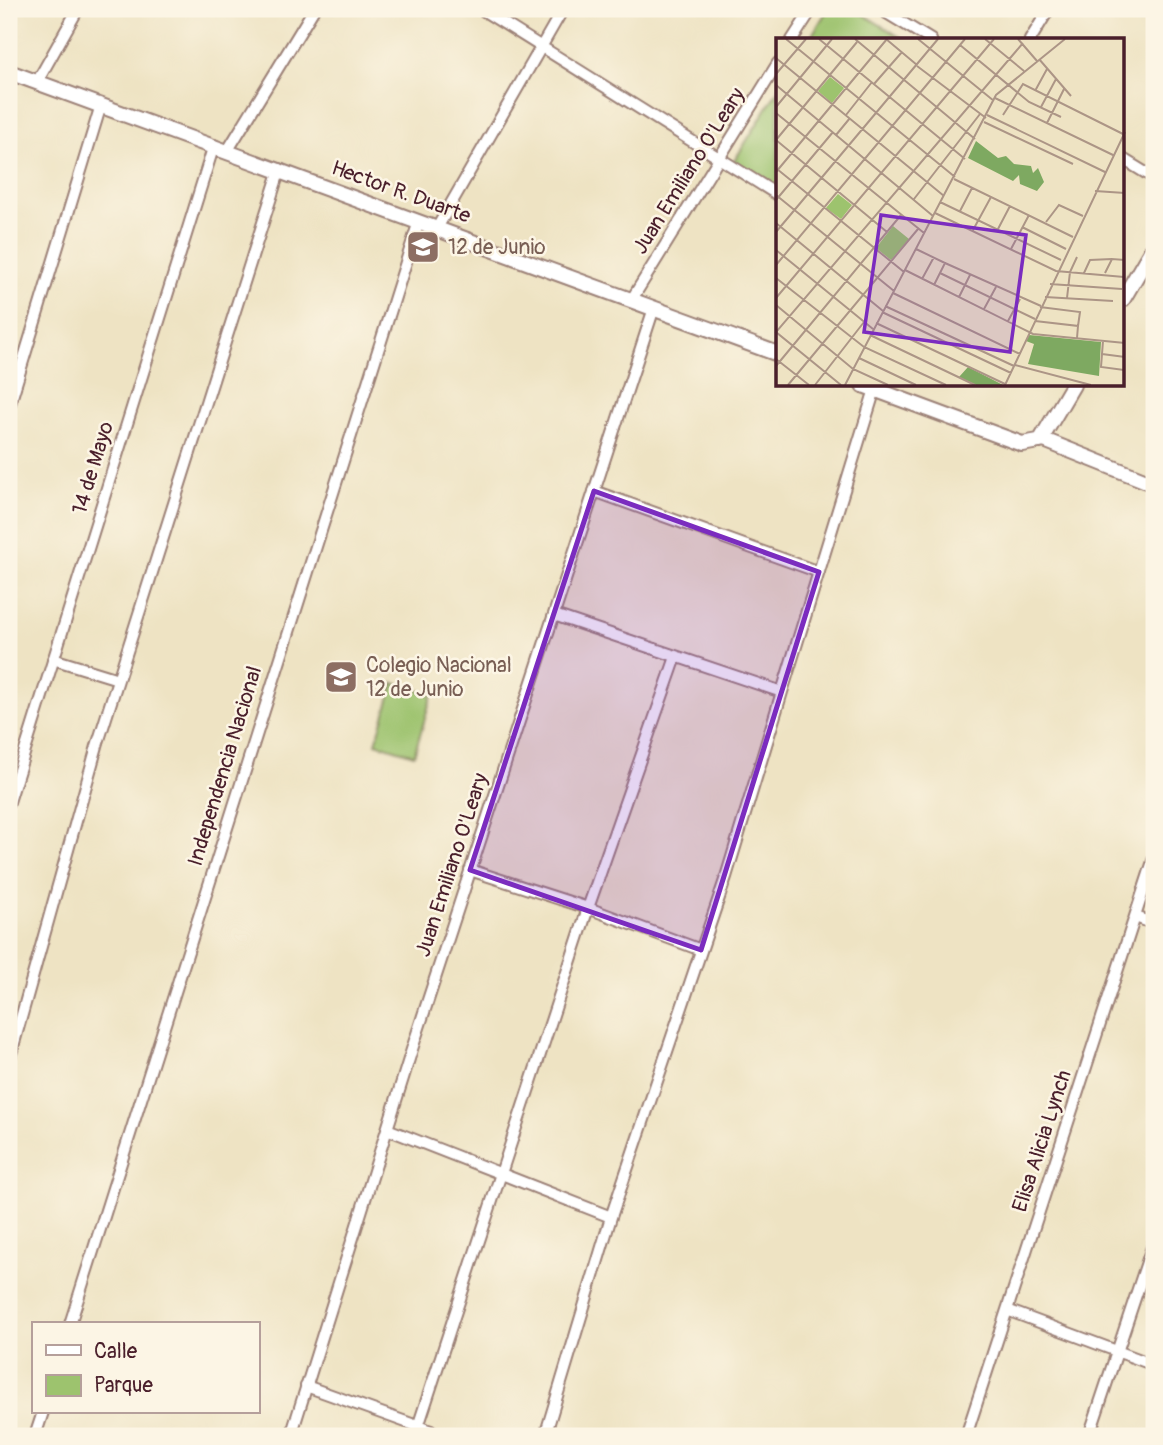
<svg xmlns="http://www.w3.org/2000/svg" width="1163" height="1445" font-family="Pangolin,sans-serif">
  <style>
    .green { fill: #9dc36e; stroke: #74714c; stroke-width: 2 }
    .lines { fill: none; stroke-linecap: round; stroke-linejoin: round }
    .minor-casing { stroke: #9c8177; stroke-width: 14 }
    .tertiary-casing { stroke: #9c8177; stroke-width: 18 }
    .minor { stroke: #fff; stroke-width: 10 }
    .tertiary { stroke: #fff; stroke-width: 14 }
    .marked { fill: #7b2cbf; fill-opacity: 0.2; stroke: #7b2cbf; stroke-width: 5; stroke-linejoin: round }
    .labels { text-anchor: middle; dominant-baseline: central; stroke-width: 5; stroke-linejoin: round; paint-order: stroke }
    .street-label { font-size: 21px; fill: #4a1f2b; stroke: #fcf5e5 }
    .education-label { font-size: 21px; fill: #785e54; stroke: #fcf5e5; text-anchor: start }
    .inset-road { fill: none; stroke: #ac9586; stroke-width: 2 }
    .view { fill: #7b2cbf; fill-opacity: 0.15; stroke: #7b2cbf; stroke-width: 3.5 }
    .inset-edge { fill: none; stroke: #4a1f2b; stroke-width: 3.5 }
  </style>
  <rect width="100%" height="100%" fill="#fcf5e5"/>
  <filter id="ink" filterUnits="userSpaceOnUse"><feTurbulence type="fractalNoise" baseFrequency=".0143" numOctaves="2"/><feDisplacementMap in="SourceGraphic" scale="14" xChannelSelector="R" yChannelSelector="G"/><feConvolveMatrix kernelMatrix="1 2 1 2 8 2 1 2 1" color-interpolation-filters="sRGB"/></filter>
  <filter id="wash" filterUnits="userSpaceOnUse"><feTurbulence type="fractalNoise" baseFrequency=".00686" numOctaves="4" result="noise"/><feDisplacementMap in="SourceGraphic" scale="28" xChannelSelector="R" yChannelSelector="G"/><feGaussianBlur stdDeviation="1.57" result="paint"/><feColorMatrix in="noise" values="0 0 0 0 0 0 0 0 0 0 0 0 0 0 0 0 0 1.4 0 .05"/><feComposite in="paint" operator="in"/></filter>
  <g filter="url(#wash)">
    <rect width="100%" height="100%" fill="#eee3c3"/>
    <path class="green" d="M828,9h26l51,31h-96z
      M778,90v100l-45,-27z
      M394,683l38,12 -18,60 -38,-12z"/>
  </g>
  <g filter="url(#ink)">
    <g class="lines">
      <defs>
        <path id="minor" d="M481,9l297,186
          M880,9l51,31
          M792,40l20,-31
          M1030,40l19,-31
          M37,82l41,-73
          M228,150l86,-141
          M1123,159l31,19
          M437,228l126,-219
          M632,299l146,-236
          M9,407l92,-302
          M594,491l225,81
          M554,615l228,77 93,-303
          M53,659l65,20
          M9,802l205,-657
          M470,870l118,38 113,42
          M1136,917l18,7
          M9,1061l88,-315 183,-577
          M387,1129l224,88
          M1007,1310l147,55
          M70,1324l349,-1103
          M306,1386l139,50
          M35,1436l8,-24
          M291,1436l123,-393 240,-735
          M415,1436l173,-528 88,-251
          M545,1436l66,-219 115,-340 56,-185
          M966,1436l188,-578
          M1089,1436l65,-195"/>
        <path id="tertiary" d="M9,72l769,282
          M1123,299l31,-53
          M863,385l159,59 22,-4 110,44
          M1040,441l33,-56"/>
      </defs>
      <use href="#minor" class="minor-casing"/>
      <use href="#tertiary" class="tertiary-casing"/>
      <use href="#minor" class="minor"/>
      <use href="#tertiary" class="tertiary"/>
    </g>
  </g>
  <path class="marked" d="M594,491l225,81 -118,378 -231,-80z"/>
  <defs>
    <symbol id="school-square" viewBox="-11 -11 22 22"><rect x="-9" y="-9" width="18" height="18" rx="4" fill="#8d6e63" stroke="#fcf5e5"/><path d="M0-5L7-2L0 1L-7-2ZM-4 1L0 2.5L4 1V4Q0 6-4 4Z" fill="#fff"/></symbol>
  </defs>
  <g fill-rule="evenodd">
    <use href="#school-square" x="404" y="228" width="38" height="38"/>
    <use href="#school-square" x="322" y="658" width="38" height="38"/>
  </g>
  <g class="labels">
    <g class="street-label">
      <text transform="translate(689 171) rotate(-58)">Juan Emiliano O'Leary</text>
      <text transform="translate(401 192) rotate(20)">Hector R. Duarte</text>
      <text transform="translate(93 468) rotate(-73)">14 de Mayo</text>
      <text transform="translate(225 766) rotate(-73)">Independencia Nacional</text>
      <text transform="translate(452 865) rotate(-72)">Juan Emiliano O'Leary</text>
      <text transform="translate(1042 1141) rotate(-72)">Elisa Alicia Lynch</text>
    </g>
    <g class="education-label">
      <text x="448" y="247">12 de Junio</text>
      <text x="366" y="665">Colegio Nacional<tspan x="366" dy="24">12 de Junio</tspan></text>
    </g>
  </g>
  <g transform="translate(776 38)">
    <rect width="348" height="348" fill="#eee3c3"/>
    <path d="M54,39l14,11 -12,15 -14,-12zM62,156l14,11 -11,14 -15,-11zM117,188l16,13 -18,21 -15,-12z" fill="#9dc36e"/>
    <path d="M200,103l22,17 8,-2 8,8 17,2 2,7 5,-5 6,14 -7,9 -17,-7 -1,-9 -6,6 -45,-23zM253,297l72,7 -2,34 -71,-12 6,-20 -8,-3zM192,329l35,18h-27l-17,-8z" fill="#7ea961"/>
    <path class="inset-road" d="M10,1l169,138M43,1l146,120M79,1l120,100M110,1l31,26M142,1l76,62M209,1l39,32M242,1l19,22M184,7l69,57 32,15M0,20l168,138M263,21l32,37M141,28l69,52M0,36l30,-35M98,46l28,-32M0,47l157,131M259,53l12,-22M219,60l118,57M0,69l56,-68M265,69l15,-28M0,75l148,120M70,77l26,-33M211,77l118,57M227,77l20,-31 100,50M208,84l89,42M271,85l17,-34M60,97l14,-17M0,102l111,92M0,102l81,-98M1,131l127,103M0,134l111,-133M178,141l119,58M319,153l30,2M0,157l118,96M138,161l66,-85M0,162l57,-68M164,164l121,58M184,173l12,-23M159,175l121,58 68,6M270,184l13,-17 24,11M0,185l107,88M246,189l44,22M222,191l12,-23M197,192l18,-33M0,194l162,-193M140,211l29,14 -11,22M235,211l18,-34M0,212l97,79M169,225l96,43M0,227l189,-226M129,232l128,64 92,9M164,235l95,46M308,235l6,-13 22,-1M329,235l7,-14 13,1M0,240l88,69 82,38M146,241l12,-22M274,246l72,5M117,255l127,61M183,259l11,-22M269,259l68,4M0,260l218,-259M291,260l3,-26 7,-15M0,267l77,64 35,16M109,268l129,60M264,269l40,5 -2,14M208,271l12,-22M106,274l129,61M232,283l12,-22M259,283l43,5 -1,12M100,285l129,61M94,297l105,50M327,303l-2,26 23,3M326,316l23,3M83,320l57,27M0,321l33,26M239,327l76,20M0,328l125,-151M12,347l130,-156M39,347l49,-63M65,347l-65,-53 247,-289M69,347l151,-290 69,-56M229,347l120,-253"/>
    <path class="view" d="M105,177l145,20 -16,117 -146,-20z"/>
    <rect width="348" height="348" class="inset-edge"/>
  </g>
  <rect width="1163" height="1445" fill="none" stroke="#fcf5e5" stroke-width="35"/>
  <rect x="32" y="1322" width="228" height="91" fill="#fcf5e5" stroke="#b59f9b" stroke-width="2"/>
  <rect x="46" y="1345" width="35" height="10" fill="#ffffff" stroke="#b59f9b" stroke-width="2"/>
  <text x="94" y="1358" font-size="21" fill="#4a1f2b">Calle</text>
  <rect x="46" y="1375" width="35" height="21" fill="#9dc36e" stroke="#b59f9b" stroke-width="2"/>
  <text x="94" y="1392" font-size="21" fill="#4a1f2b">Parque</text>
</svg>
